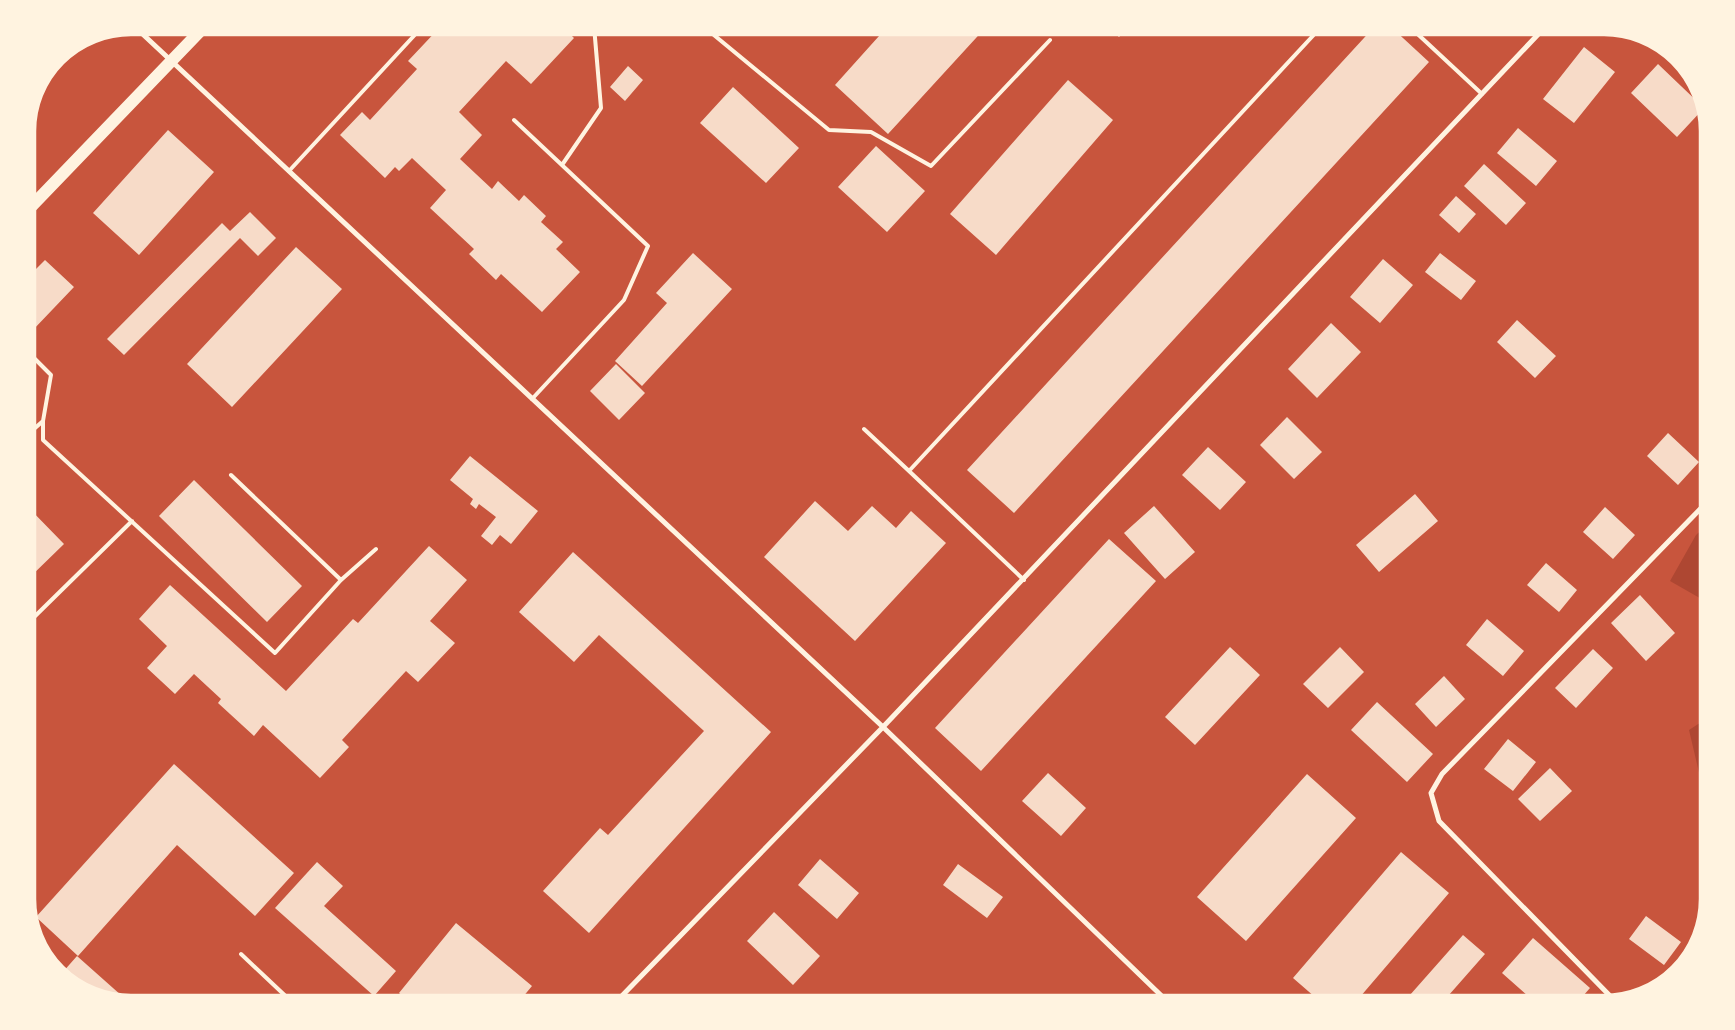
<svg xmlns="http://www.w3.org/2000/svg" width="1735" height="1030" font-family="Merriweather,serif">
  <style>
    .green { fill: #ae4732 }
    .building { fill: #f7dbc8 }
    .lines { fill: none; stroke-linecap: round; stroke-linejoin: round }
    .service { stroke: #fff3e0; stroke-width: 4 }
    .minor { stroke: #fff3e0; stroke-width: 5 }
    .primary { stroke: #fff3e0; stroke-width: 12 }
    .rim { fill: none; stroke: #fff3e0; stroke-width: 2.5 }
  </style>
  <rect width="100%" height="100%" fill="#c8553d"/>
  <path class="green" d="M1709,523v107l-4,-29 -35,-20 26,-46z
    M1709,717v63l-8,1 -12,-51z"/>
  <path class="building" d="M441,26h121l12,12 -43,46 -25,-23 -47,51 23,23 -22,24 32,30 6,-8 21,20 5,-6 22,21 -5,6 22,20 -7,7 24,23 -38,40 -41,-38 -5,6 -27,-26 5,-5 -44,-41 16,-18 -34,-32 -13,13 -4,-4 -10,11 -45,-43 22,-23 8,8 47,-51 -9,-8z
    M888,26h99l-99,108 -53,-49z
    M1108,26h21l-10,11z
    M1375,26h15l39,36 -415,451 -47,-43z
    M1584,47l31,25 -41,51 -31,-24z
    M1658,64l46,44 -27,29 -46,-44z
    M628,66l15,14 -18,21 -15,-14z
    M1068,80l45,40 -117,135 -46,-41z
    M733,87l66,61 -33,35 -66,-60z
    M1518,128l39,33 -21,25 -39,-33z
    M168,130l46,42 -75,83 -46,-42z
    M876,146l49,45 -38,41 -49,-45z
    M1484,164l42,39 -20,22 -42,-39z
    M1456,196l20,18 -17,19 -20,-18z
    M250,212l26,26 -18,18 -18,-18 -116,117 -17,-16 115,-116 8,8z
    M296,247l46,42 -110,118 -45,-43z
    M693,253l39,36 -90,97 -27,-25 52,-58 -11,-10z
    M1440,253l36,28 -15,19 -36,-28z
    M1383,259l30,26 -33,38 -30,-26z
    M45,260l29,27 -42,44 -6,-5v-47z
    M1517,320l39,36 -21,22 -38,-36z
    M1331,323l30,29 -44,46 -29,-29z
    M616,364l29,29 -26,27 -29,-29z
    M1287,417l35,35 -28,27 -34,-34z
    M1668,433l31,29 -21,23 -31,-29z
    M1208,447l38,35 -26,28 -38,-35z
    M470,456l68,55 -27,33 -11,-9 -8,10 -11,-9 15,-19 -17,-13 -3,5 -6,-5 3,-5 -23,-19z
    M194,480l108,106 -35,36 -108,-106z
    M1415,494l23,27 -59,51 -23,-27z
    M815,501l33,30 24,-25 24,22 15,-17 35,32 -91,98 -91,-84z
    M26,505l38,39 -38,37z
    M1154,506l41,46 -30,27 -41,-46z
    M1605,507l30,28 -22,24 -30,-27z
    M1109,539l47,42 -175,190 -46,-43z
    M429,546l38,34 -37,41 25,22 -37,39 -12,-11 -64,69 7,7 -29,31 -57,-53 -9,11 -36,-33 3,-4 -27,-25 -19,20 -28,-26 20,-22 -28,-27 31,-34 116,106 67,-72 5,4z
    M573,552l198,180 -182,201 -46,-42 57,-63 8,7 96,-104 -105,-96 -25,27 -55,-50z
    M1546,563l31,27 -18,22 -32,-27z
    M1640,595l35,38 -29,28 -35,-38z
    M1487,619l37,32 -21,25 -37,-31z
    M1230,647l30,28 -65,70 -30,-28z
    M1340,647l24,25 -36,36 -25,-24z
    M1593,649l20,19 -37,40 -21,-20z
    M1444,676l21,23 -29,28 -21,-23z
    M1377,702l56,52 -26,28 -56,-52z
    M1508,739l28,23 -23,29 -29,-22z
    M174,764l120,109 -39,43 -78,-71 -99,111 -42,-39z
    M1550,768l22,23 -32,30 -22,-22z
    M1048,773l38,35 -25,28 -39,-35z
    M1307,774l49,44 -110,123 -49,-44z
    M1401,852l48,41 -95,111h-31l-30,-26z
    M820,859l39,34 -22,26 -39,-34z
    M317,862l26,24 -19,20 72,65 -22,25 -99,-88z
    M958,864l45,33 -16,21 -44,-33z
    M774,912l46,44 -27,29 -46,-44z
    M1646,916l35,26 -17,23 -35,-26z
    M456,923l76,63 -15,18h-105l-13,-11z
    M1463,935l22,19 -44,50h-39z
    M1533,938l57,50 -14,16h-39l-35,-31z
    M77,956l54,48 -53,-14 -16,-17z"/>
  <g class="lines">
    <path class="service" d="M703,26l126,104 42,2 60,34 119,-126
      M1409,26l73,68
      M514,120l134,126 -24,54 -92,99
      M562,165l39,-57 -7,-82
      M289,171l134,-145
      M26,350l25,25 -8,46v19l232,213 66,-73 35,-31
      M864,429l45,42 413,-445
      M26,436l17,-15
      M909,471l115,109
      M231,475l110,105
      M26,625l106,-104
      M241,954l53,50
      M1159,1004l6,-6"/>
    <path class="minor" d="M134,26l749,701 287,277
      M1615,1001l-176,-180 -8,-28 11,-19 267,-274
      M614,1004l269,-277 663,-701"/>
    <path class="primary" d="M26,212l179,-186"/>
  </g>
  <path d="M0 0H1735V1030H0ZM131 35H1604A96 96 0 0 1 1700 131V899A96 96 0 0 1 1604 995H131A96 96 0 0 1 35 899V131A96 96 0 0 1 131 35Z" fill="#fff3e0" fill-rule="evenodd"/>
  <path class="rim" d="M131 35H1604A96 96 0 0 1 1700 131V899A96 96 0 0 1 1604 995H131A96 96 0 0 1 35 899V131A96 96 0 0 1 131 35Z"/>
</svg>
